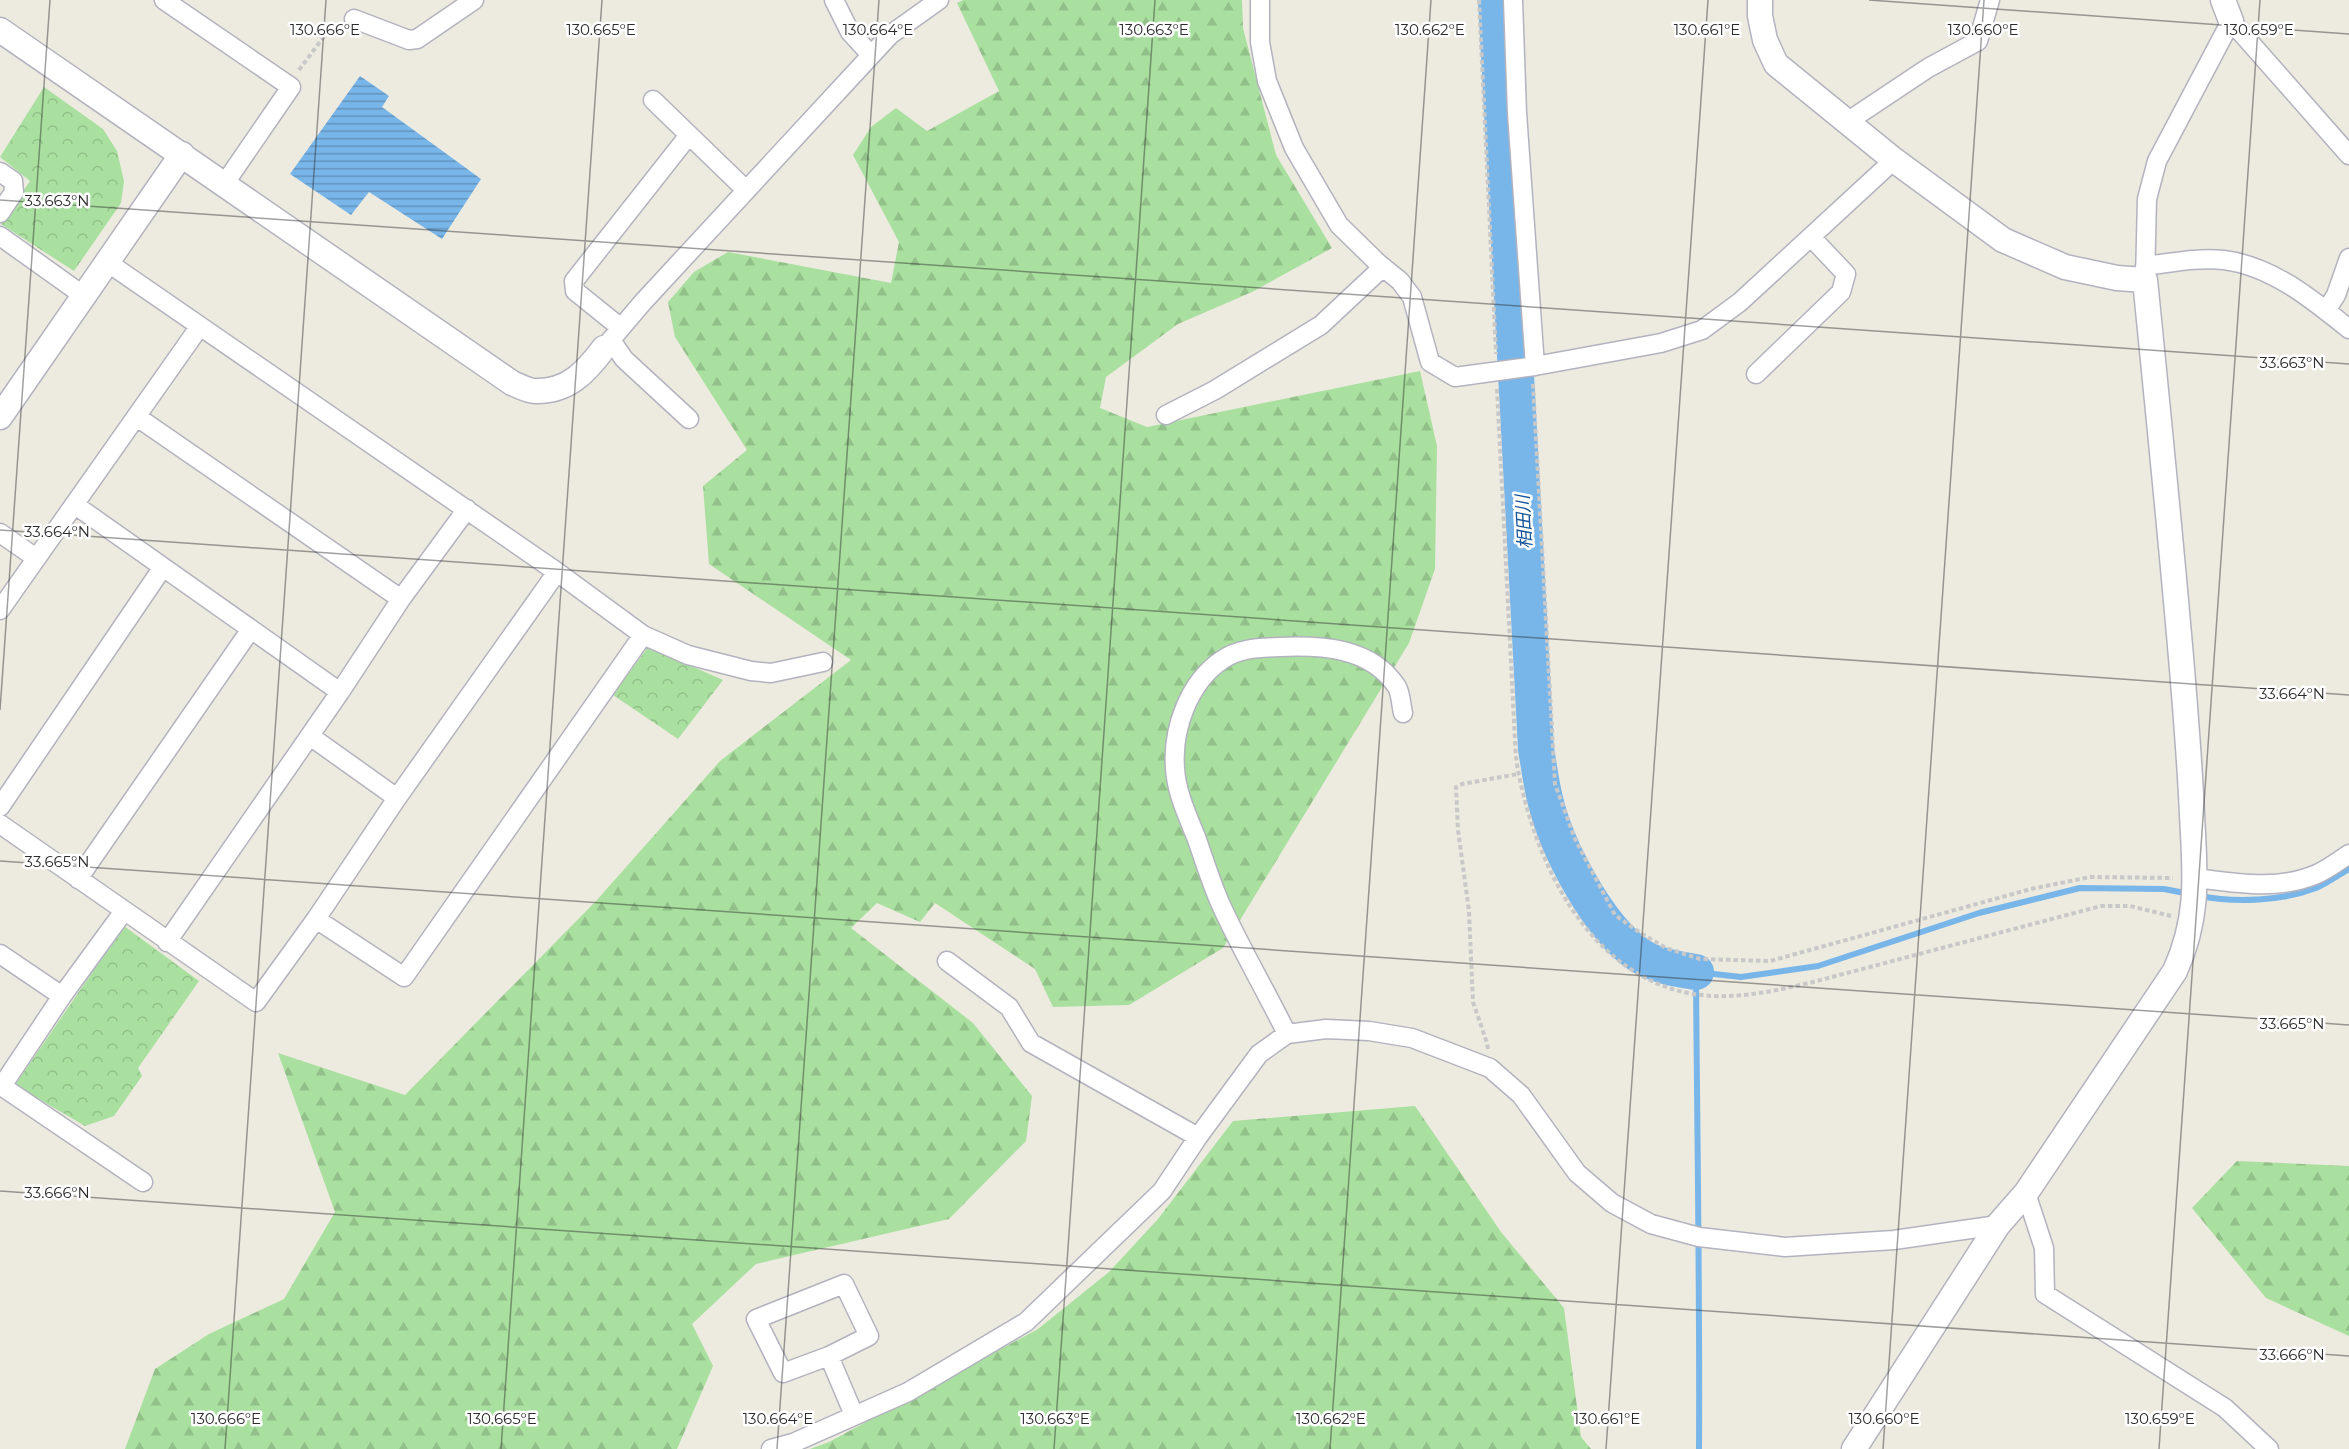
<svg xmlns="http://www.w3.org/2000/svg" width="2349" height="1449" font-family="Montserrat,'Noto Sans JP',sans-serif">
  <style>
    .forest { fill: url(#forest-firs) }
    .park { fill: url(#park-crowns) }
    .water { fill: url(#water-rules) }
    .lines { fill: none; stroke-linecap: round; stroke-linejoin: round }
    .stream { stroke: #78b6e9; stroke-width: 6 }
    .river { stroke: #78b6e9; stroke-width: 36 }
    .street-casing { stroke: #b3b3bf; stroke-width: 21 }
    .secondary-casing { stroke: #b3b3bf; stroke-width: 27 }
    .path { stroke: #c8c8c8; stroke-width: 4; stroke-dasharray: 4.5 3; stroke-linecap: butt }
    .street { stroke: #fff; stroke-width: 18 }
    .secondary { stroke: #fff; stroke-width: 24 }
    .ticks { fill: none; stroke: #2c2c2c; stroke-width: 1.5; stroke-opacity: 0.45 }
    .labels { text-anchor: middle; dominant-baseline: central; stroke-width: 5; stroke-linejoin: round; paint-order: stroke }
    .water-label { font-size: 18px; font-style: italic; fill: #145398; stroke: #fff }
    .ticks-label { font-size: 15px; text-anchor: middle; fill: #2c2c2c; stroke: #fff; stroke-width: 5; stroke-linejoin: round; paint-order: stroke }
  </style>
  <defs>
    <pattern id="forest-firs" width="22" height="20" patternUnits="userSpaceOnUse" patternTransform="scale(1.5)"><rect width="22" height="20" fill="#a9e09f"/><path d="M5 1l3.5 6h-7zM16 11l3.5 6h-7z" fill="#92c089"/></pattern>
    <pattern id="park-crowns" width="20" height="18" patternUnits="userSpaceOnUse" patternTransform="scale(1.5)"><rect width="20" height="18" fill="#a9e09f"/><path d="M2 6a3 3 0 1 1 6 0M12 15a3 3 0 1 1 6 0" fill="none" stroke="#92c089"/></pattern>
    <pattern id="water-rules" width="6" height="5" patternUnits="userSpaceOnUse" patternTransform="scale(1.5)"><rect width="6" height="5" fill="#78b6e9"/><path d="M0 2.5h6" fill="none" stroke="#6394bd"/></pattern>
  </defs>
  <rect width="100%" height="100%" fill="#edeae0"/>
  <path class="forest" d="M963,0h279l1,28 33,127 56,93 -80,44 -74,32 -72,53 -6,31 47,19 273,-56 17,75 -2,123 -26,74 -186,305 -94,57 -76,2 -18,-38 -100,-66 -15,19 -43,-19 -26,25 122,95 59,73 -6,45 -77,78 -193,45 -64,60 21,42 -36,83h-552l30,-80 54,-35 75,-35 51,-87 -57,-159 127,42 191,-194 124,-140 131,-101 -142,-96 -6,-78 44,-36 -72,-113 -7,-35 26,-30 34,-20 163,31 8,-41 -46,-87 18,-28 25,-19 31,23 72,-40 -42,-88z
    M1415,1106l86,126 63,76 17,129 10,12h-781l19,-7 209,-113 71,-57 49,-53 75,-98z
    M2237,1161l112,5v170l-83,-38 -74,-90z"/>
  <path class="park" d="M44,87l59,42 14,22 7,30 -3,22 -47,68 -73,-47 29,-43 -30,-24z
    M648,647l75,33 -45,59 -65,-44z
    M124,926l75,55 -61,87 4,8 -28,40 -29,10 -70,-41z"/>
  <path class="water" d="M360,76l29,20 -7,11 99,72 -39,60 -73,-47 -18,23 -61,-41z"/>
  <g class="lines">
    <path class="stream" d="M2200,896c36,7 82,5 116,-8 11,-5 22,-13 33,-19
      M1699,1449c1,-159 -2,-318 -3,-477l45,5 77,-11 161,-53 101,-25 84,1 26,5"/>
    <path class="river" d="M1496,0l40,749c3,17 5,34 9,50 11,48 53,128 94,156 17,11 38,14 57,17"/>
    <defs>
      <path id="street" d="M164,0l127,87 -66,96
        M834,0l16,32 21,23
        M1260,0v42l7,39 27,67 45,77 40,39 21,17 12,16 18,65 25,15 80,-11 126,-23 41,-13 38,-28 154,-142
        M1513,0l4,113 18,253
        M354,19l55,21 8,-1 57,-39
        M653,100l93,90
        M1847,122l81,-54 50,-27 12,-41
        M0,172l13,9 1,11 -14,21
        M0,236l84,60
        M107,262l450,310 86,63 45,20 63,16 20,2 52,-11
        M2145,266c25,-3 53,-9 79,-6 48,6 89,40 125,69
        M2145,280l2,-81 10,-38 74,-140 118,134
        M2326,311l10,-16 13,-37
        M621,328l-46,-37 -1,-10 115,-146
        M611,340l13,19 65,60
        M604,348l39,-46 247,-267 49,-35
        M1756,374l85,-82 5,-18 -35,-37
        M1166,415l49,-25 106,-65 62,-58
        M137,417l264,182
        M75,505l265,187
        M0,533l36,25
        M0,610l200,-284
        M310,736l87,62
        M0,807l163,-240
        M0,824l256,178 60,-83 88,58 239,-342
        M2195,878c41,5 83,13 122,-4 11,-5 22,-13 32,-20
        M78,879l173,-250
        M316,919l81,-121 160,-226
        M167,942l173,-250 61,-93 66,-90
        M0,954l62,42
        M947,961l62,46 22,36 167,94
        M1287,1034c-21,-43 -46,-85 -66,-129 -10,-22 -17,-46 -25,-68 -9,-22 -20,-46 -21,-69 -3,-39 14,-86 47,-108 17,-12 37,-12 57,-13 42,-2 92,0 118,40 4,7 4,18 6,26
        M0,1085l143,97
        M2,1086l60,-90 62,-85
        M2026,1193l18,55 1,46 180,114 44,41
        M829,1356l40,-20 -25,-52 -88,35 27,54 46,-17 25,59
        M771,1449l22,-6 115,-51 118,-70 136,-131 36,-54 61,-83 28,-20 39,-5 43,2 43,7 78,30 31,27 56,78 35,30 39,21 48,13 86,10 109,-7 104,-15"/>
      <path id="secondary" d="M1760,0v16l5,24 11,24 118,96 109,80 62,27 52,11 28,2c13,130 26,259 37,389 4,49 8,97 10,146 3,58 8,101 -17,156l-149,222 -28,32 -144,224
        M2223,0l8,21
        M0,30l512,353c7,3 16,8 23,8 33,1 51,-19 69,-43
        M0,417l182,-263"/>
    </defs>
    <use href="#street" class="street-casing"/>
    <use href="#secondary" class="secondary-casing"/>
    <path class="path" d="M1479,0l17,354
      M299,70l29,-39 11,-5
      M1533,384l22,400 20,55 40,76 27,19 24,14 34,11 70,2 261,-72 59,-12 83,1
      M1497,389l17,332c1,18 1,37 5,54 18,90 68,194 164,217 43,10 88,0 130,-10l288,-76h29l41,10
      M1488,1049l-1,-6 -14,-41 -4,-91 -11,-81 -2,-43 6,-3 56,-10"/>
    <use href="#street" class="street"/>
    <use href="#secondary" class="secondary"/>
  </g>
  <path class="ticks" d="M1869,0l480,34M0,200l2349,164M0,530l2349,165M0,710l50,-710M0,861l2349,164M0,1191l2349,165M225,1449l101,-1449M501,1449l101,-1449M777,1449l102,-1449M1054,1449l101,-1449M1330,1449l101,-1449M1606,1449l102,-1449M1883,1449l101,-1449M2159,1449l101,-1449"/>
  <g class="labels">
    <g class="water-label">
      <text transform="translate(1524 522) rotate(-93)">相田川</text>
    </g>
  </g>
  <g class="ticks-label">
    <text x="325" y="35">130.666°E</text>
    <text x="601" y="35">130.665°E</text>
    <text x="878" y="35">130.664°E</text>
    <text x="1154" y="35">130.663°E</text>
    <text x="1430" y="35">130.662°E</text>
    <text x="1707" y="35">130.661°E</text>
    <text x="1983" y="35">130.660°E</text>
    <text x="2259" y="35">130.659°E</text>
    <text x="57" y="206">33.663°N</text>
    <text x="2292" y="368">33.663°N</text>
    <text x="57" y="537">33.664°N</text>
    <text x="2292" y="699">33.664°N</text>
    <text x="57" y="867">33.665°N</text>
    <text x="2292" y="1029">33.665°N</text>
    <text x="57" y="1198">33.666°N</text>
    <text x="2292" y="1360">33.666°N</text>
    <text x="226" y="1424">130.666°E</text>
    <text x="502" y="1424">130.665°E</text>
    <text x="778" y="1424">130.664°E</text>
    <text x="1055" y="1424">130.663°E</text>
    <text x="1331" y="1424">130.662°E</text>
    <text x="1607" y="1424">130.661°E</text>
    <text x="1884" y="1424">130.660°E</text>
    <text x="2160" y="1424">130.659°E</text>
  </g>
</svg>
